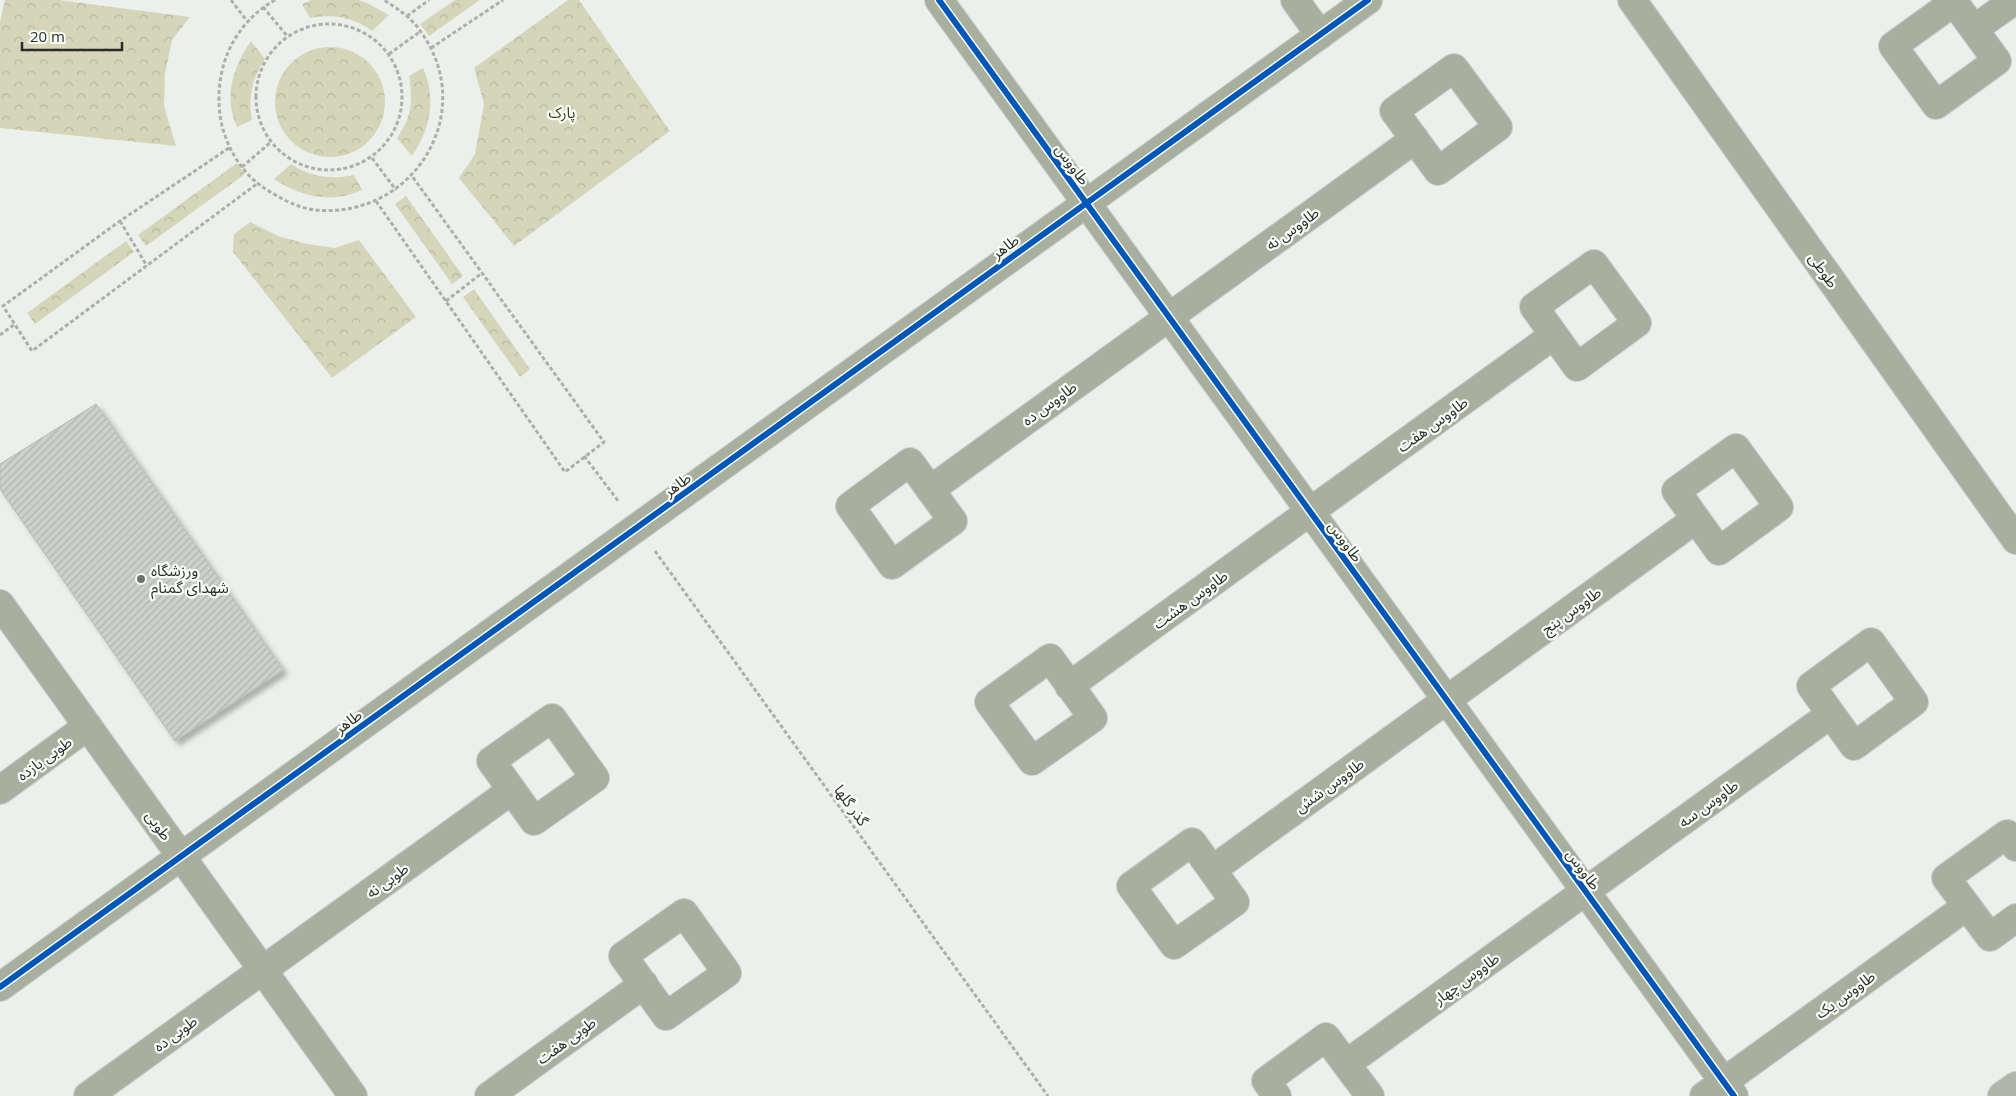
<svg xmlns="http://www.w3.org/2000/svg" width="2016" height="1096" font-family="'Open Sans','Noto Sans Arabic',sans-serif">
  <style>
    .park { fill: url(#park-crowns) }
    .building { fill: url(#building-hatch); stroke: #b7bab7; filter: url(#shadow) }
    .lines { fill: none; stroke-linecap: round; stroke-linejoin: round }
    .minor-casing { stroke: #caccca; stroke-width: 30 }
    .tertiary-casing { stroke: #caccca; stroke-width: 30 }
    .secondary-casing { stroke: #caccca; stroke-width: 30 }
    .path { stroke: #acb0a7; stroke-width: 3; stroke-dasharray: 4 2.5; stroke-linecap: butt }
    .minor { stroke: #a9af9f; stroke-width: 28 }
    .tertiary { stroke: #a9af9f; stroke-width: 28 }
    .secondary { stroke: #b0b7a8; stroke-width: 28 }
    .cycleway-casing { stroke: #f9fff8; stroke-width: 9 }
    .cycleway { stroke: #0057b8; stroke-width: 6 }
    .poi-dot { fill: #6f716e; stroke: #f9fff8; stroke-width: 2 }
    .labels { text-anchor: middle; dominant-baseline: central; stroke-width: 4.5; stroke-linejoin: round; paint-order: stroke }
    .park-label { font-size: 15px; fill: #3c3a15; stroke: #f9fff8 }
    .street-label { font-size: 15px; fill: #2b2d2a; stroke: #f9fff8 }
    .poi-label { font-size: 15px; fill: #2b2d2a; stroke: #f9fff8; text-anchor: start }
  </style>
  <defs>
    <pattern id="park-crowns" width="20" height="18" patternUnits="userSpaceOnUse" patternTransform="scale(1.25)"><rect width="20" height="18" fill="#d5d6b9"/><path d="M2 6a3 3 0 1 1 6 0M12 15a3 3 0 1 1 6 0" fill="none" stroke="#b7b89f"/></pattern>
    <pattern id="building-hatch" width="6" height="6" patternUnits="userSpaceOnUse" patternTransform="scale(1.25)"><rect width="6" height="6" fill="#cdd1ce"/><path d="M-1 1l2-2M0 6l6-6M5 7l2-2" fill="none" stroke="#b0b4b1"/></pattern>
    <filter id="shadow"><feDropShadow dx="4.5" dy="4.5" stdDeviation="2.5" flood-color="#0004"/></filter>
  </defs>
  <rect width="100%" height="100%" fill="#ecf0ec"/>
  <path class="park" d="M5,0h53l132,17 -18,23 -7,34 -1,32 12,40 -176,-18v-106z
    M311,0h48l8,3 22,12 -17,16c-19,-14 -39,-17 -62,-13l-8,-14z
    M455,0h25l-51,36 -9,-12z
    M568,0h11l91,131 -156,115 -55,-68 16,-24 9,-50 -10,-36z
    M251,41l14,18c-13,19 -17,38 -13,61l-15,7c-14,-30 -4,-60 14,-86z
    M275 102a55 55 0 1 1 110 0a55 55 0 1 1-110 0Z
    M423,68c14,31 7,61 -11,88l-15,-18c15,-22 16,-36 12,-62z
    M237,163l8,11 -99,72 -8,-11z
    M291,164c21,13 39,16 63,11l8,15c-30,14 -61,7 -88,-11z
    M406,196l57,80 -11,8 -57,-80z
    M250,222l28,14 29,8 28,4 24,-8 57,77 -84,61 -99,-126 1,-18z
    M126,241l8,11 -99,72 -8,-11z
    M474,289l56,80 -10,8 -57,-80z"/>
  <path class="building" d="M96,404l187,266 -108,71 -175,-252v-25z"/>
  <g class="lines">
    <defs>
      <path id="minor" d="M939,0l795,1096
        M1295,0l25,35
        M1632,0l384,540
        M1954,2l43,59 -61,44 -43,-59z
        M1974,29l41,-29
        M1454,68l44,59 -60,44 -44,-60z
        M1594,264l43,59 -60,44 -43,-60z
        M1736,448l43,59 -60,44 -43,-60z
        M910,462l43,59 -61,44 -42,-59z
        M930,490l485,-351
        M0,604l353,492
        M1871,642l43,60 -60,44 -43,-60z
        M1050,658l43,60 -61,43 -43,-59z
        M1069,686l485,-351
        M552,718l43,60 -61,43 -43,-60z
        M0,790l88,-64
        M1192,842l43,60 -61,43 -43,-59z
        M2016,847l-9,-13 -61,44 44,59 26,-19
        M1212,870l484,-351
        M684,913l43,60 -61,43 -43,-60z
        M1346,1064l485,-350
        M88,1096l424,-306
        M489,1096l155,-112
        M1277,1096l-11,-15 60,-44 44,59
        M1704,1096l263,-190"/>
      <path id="tertiary" d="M0,987l1368,-987"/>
      <path id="secondary" d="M2002,1096l14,-10"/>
    </defs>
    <use href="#minor" class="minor-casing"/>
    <use href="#tertiary" class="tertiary-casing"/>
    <use href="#secondary" class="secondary-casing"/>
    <path class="path" d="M231,0l16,21
      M275,0c-37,21 -57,59 -56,101 0,33 17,68 45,87 16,10 33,20 52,22 97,9 163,-97 105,-178 -9,-14 -23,-23 -37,-32
      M263,7l25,30
      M407,16l22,-16
      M256 97a73 73 0 1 1 146 0a73 73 0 1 1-146 0Z
      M431,48l72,-48
      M389,54l32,-23
      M229,148l-109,73 -117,85 29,45 226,-168
      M372,158l24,32
      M242,167l29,-25
      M376,201l189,271 39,-30 -192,-266
      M120,221l27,45
      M446,301l36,-28
      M0,335l15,-11
      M584,456l35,46
      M655,551l393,545"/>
    <use href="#minor" class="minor"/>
    <use href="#tertiary" class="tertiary"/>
    <use href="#secondary" class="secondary"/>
    <defs>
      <path id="cycleway" d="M939,0l795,1096
        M0,987l1368,-987"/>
    </defs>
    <use href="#cycleway" class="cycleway-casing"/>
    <use href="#cycleway" class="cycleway"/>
  </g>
  <circle class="poi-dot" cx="141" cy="579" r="5"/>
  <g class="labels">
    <g class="park-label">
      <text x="562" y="112">پارک</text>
    </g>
    <g class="street-label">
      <text transform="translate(1073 164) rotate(54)">طاووس</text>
      <text transform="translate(1292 228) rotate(-36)">طاووس نه</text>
      <text transform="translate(1005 246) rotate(-36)">طاهر</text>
      <text transform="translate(1824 270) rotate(55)">طوطی</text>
      <text transform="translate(1049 403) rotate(-36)">طاووس ده</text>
      <text transform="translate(1432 424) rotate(-36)">طاووس هفت</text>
      <text transform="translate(677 484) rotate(-36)">طاهر</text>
      <text transform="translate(1346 541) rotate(54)">طاووس</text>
      <text transform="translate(1190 599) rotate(-36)">طاووس هشت</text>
      <text transform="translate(1571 610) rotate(-36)">طاووس پنج</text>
      <text transform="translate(348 721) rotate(-36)">طاهر</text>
      <text transform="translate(44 758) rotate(-36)">طوبی یازده</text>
      <text transform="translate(1329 785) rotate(-36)">طاووس شش</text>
      <text transform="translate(1708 803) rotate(-36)">طاووس سه</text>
      <text transform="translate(852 805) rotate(54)">گذر گلها</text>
      <text transform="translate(159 825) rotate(54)">طوبی</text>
      <text transform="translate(1584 869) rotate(54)">طاووس</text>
      <text transform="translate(387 880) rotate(-36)">طوبی نه</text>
      <text transform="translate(1466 978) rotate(-36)">طاووس چهار</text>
      <text transform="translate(1845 994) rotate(-36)">طاووس یک</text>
      <text transform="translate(175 1033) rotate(-36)">طوبی ده</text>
      <text transform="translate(566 1040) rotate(-36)">طوبی هفت</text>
    </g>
    <g class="poi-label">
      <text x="151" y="570">ورزشگاه<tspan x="151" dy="17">شهدای گمنام</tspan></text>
    </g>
  </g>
  <path d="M22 42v8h100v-8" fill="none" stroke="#2b2d2a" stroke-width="2.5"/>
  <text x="30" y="42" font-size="15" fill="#2b2d2a" stroke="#f9fff8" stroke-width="4" paint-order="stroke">20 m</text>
</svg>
